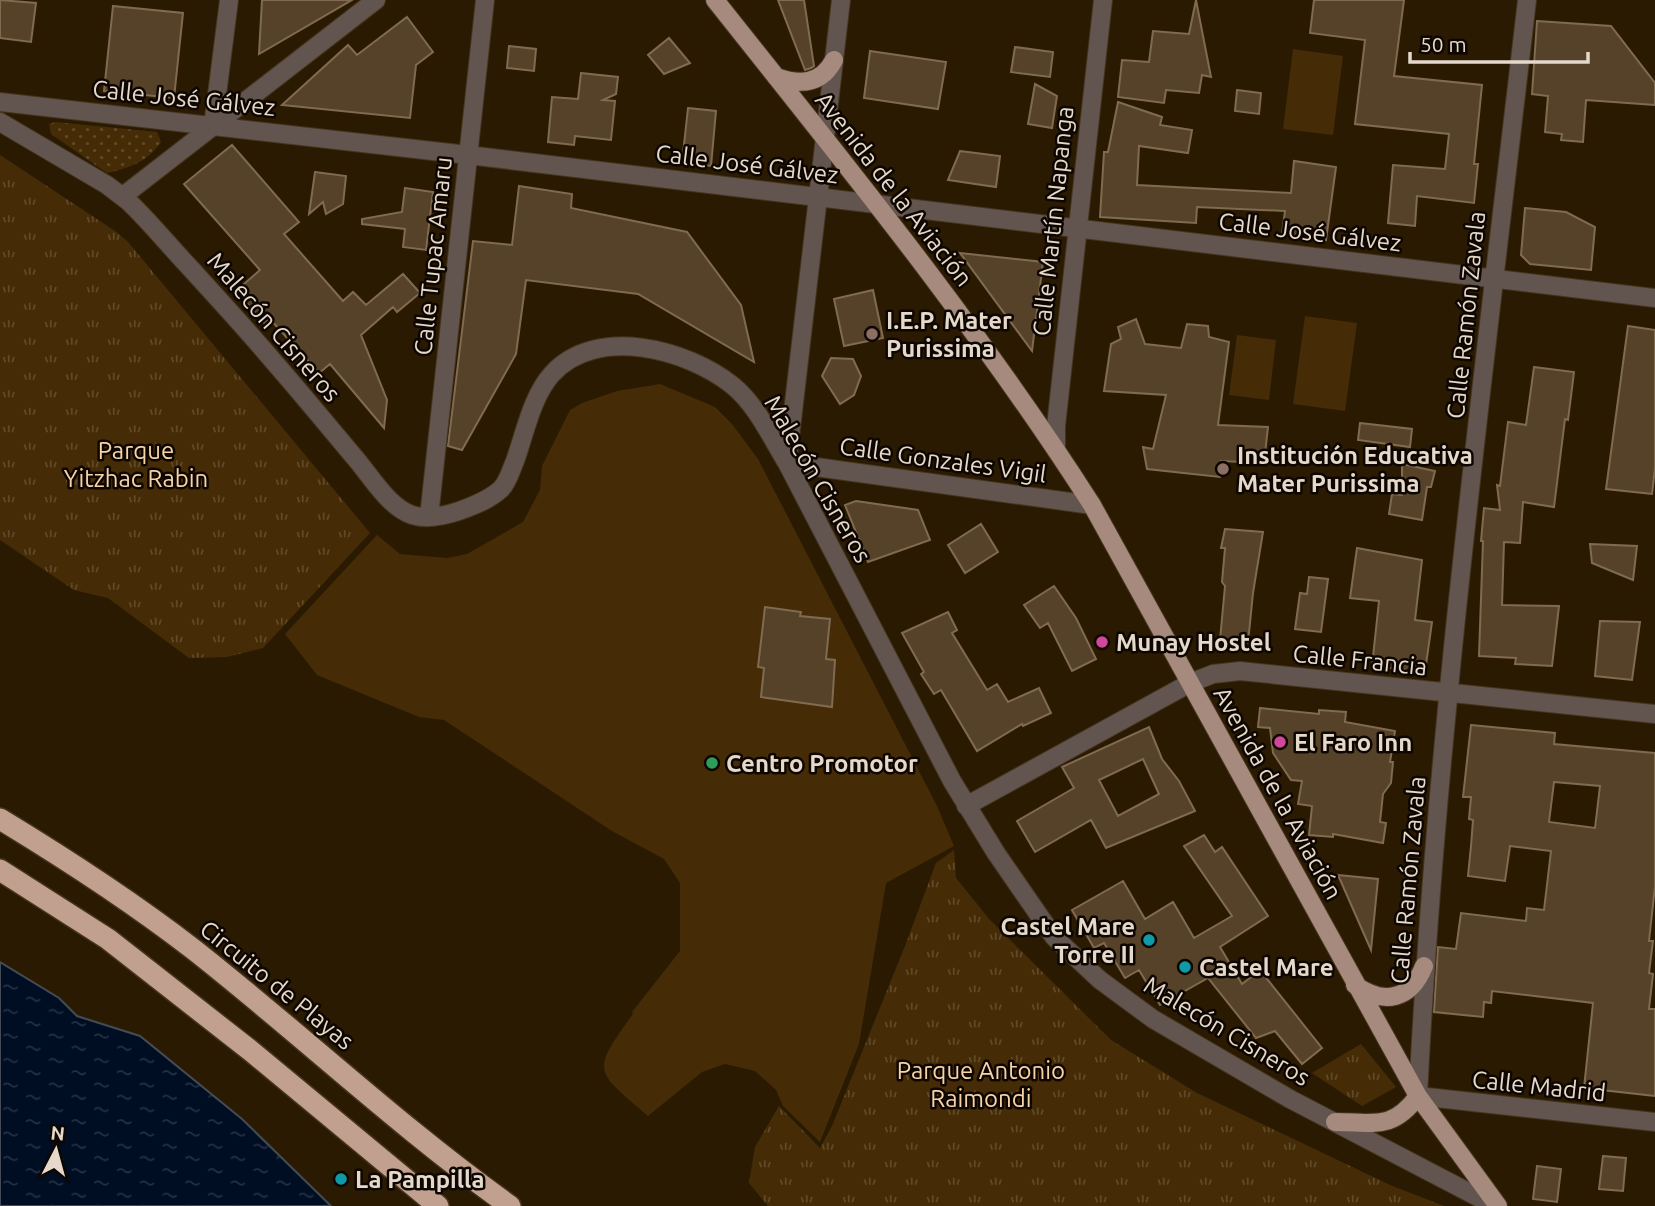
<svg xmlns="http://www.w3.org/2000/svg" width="1655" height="1206" font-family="Ubuntu,sans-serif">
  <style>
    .grass { fill: url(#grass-dots) }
    .park { fill: url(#park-tufts) }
    .pitch { fill: #452c06 }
    .water { fill: url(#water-ripples); stroke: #454b55; stroke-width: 2 }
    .building { fill: #564229; stroke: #806b51; stroke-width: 2; fill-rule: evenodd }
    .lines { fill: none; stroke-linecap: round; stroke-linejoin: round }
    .minor-casing { stroke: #45351e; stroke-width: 20 }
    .major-casing { stroke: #45351e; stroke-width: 20 }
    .highway-casing { stroke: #45351e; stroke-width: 24 }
    .minor { stroke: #62544e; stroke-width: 18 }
    .major { stroke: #a68a7d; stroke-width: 18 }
    .highway { stroke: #c2a08f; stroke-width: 21 }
    .education-dot { fill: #8d6e63; stroke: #0e0601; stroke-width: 2.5 }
    .hotel-dot { fill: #d1479c; stroke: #0e0601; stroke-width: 2.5 }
    .leisure-dot { fill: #2e9e5b; stroke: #0e0601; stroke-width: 2.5 }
    .culture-dot { fill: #0f9aa8; stroke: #0e0601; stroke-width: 2.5 }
    .labels { text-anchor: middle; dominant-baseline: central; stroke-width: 5; stroke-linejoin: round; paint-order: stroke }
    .street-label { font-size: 24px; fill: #e5d9cb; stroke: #0e0601 }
    .poi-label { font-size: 24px; font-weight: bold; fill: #e5d9cb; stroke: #0e0601; text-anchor: start }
    .park-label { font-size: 24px; fill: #f7d3a6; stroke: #0e0601 }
  </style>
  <defs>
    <pattern id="grass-dots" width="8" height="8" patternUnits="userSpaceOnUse" patternTransform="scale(1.75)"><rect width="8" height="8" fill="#452c06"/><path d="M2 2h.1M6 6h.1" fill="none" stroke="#604a29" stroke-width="1.8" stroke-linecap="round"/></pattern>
    <pattern id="park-tufts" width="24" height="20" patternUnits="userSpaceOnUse" patternTransform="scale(1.75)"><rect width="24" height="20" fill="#452c06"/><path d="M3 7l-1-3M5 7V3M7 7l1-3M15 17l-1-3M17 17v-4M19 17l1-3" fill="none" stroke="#604a29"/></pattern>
    <pattern id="water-ripples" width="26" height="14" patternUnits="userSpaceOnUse" patternTransform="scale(1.75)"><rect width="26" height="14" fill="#000e23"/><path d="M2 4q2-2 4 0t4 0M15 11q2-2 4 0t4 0" fill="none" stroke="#253042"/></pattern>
  </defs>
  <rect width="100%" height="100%" fill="#2b1a02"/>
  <path class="grass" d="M55,122l102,10 4,10c-13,20 -32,26 -54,31l-56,-39 -2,-10z"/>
  <path class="park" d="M0,155l115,76 13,11 242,291 -107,115 -36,9 -38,1 -81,-60 -34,-8 -74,-50z
    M954,850l2,28 34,42 121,120 86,53 193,92 54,21h-676l-19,-23 6,-36 24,-41 41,42 12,-22 73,-180 31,-83z
    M1361,1044l35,43 -34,19 -50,-33z"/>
  <path class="pitch" d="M1293,49l50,7 -10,79 -50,-6z
    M1305,316l52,7 -12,88 -52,-7z
    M1237,335l39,5 -7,60 -40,-5z
    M660,384l55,23 17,17 26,35 179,347 17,40 -68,37 -27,161 -39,98 -37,-36 -7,-16 -21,-19 -30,-7 -23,8 -54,44c-53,-46 -58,-43 -15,-102l-1,-2 48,-61v-68l-16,-24 -52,-28 -168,-111 -25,-3 -102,-42 -32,-41 92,-99 23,19 47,4 20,-4 56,-32 17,-32 2,-24 28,-56 12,-7 35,-12z"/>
  <path class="water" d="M0,962l59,36 18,18 63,20 102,83 89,87h-331z"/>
  <path class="building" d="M0,0l36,3 -5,39 -31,-4z
    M262,0h90l-93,54z
    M778,0h26l10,66 -3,2 -6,2z
    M1196,0l15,77 -9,-2 -3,18 -33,-3 -2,13 -46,-6 4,-37 27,2 4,-31 36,3z
    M1314,0h90l-10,76 88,9 -8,79h4l-4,39 -57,-7 -2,30 -27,-3 5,-58 52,4 4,-35 -94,-10 10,-84 -55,-7z
    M113,6l70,7 -9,85 -70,-7z
    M407,17l26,35 -17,13 -6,53 -128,-13 66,-60 9,10z
    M1537,21l74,5 44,57v22l-69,-5 -3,42 -22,-2 1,-6 -17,-2 3,-36 -16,-2z
    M669,38l21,25 -26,11 -16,-19z
    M509,46l27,3 -2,22 -27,-3z
    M1015,47l38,5 -3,25 -39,-5z
    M870,51l76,11 -8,47 -74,-11z
    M581,73l37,4 -2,17 -13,6 12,1 -4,39 -36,-4 -1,9 -26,-3 4,-45 26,2z
    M1035,84l22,12 -5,32 -24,-4z
    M1237,90l24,3 -2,21 -24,-3z
    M1118,102l44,15 -2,8 32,5 -4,23 -49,-7 -2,39 154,8 3,-32 42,6 -10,73 -44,-6 3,-23 -88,-4 -1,16 -96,-6 4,-65h4z
    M688,108l28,3 -5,55 -29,-3z
    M232,145l67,77 -15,12 59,67 10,-9 13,13 37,-31 17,19 -23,19 -4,-5 -32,28 26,65 -3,28 -54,-64 -11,9 -50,-55 -5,5 -28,-32 24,-21 -76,-86z
    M960,151l40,5 -4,31 -48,-7z
    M315,172l31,4 -3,28 -17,10 -3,-12 -14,12z
    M519,186l53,8 -1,14 116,24 54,73 13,57 -116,-68 -112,-14 -10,74 -54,96 -14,-4 25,-205 39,4z
    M405,188l28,4 -7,58 -23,-3 2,-18 -43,-5v-5l40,-7z
    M1525,208l41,4 29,15 -4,43 -61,-6 -9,-9z
    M960,253l83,9 -11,89z
    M873,290l10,48 -39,8 -10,-47z
    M1136,319l9,25 36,4 6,-24 21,2 1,11 20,5 -11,83 50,2 -4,36 -43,-2 -1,16 -73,-8 -4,-22 10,2 13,-54 -62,-4 7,-47 10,-5 -3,-12z
    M1628,326l27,4v138l-3,26 -46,-5z
    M831,358l22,1 8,17 -7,19 -14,9 -18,-28z
    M1534,367l40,5 -6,48 -3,-1 -11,88 -31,-5 -3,41 -16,-1 -2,63 57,1 -7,60 -37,-2 1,-6 -37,-2 4,-115h-2l3,-33 16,2 -3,-25 3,1 8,-64 18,3z
    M1360,423l52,6 -2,18 -52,-7z
    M1402,464l33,7 -4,16h-4l-5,33 -33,-6 3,-20 10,1z
    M856,501l62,9 12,30 -62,22 -23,-57z
    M981,524l17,28 -33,21 -17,-28z
    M1225,529l38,3 -10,61 -5,50 -28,-3 5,-54 -3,-4 3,-34h-4z
    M1590,544l47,2 -4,34 -41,-17z
    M1357,548l65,12 -7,60 17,2 -7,50 -53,-6 7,-65 -29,-3z
    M1309,577l19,2 -7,53 -26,-3 5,-36 7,1z
    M1054,586l22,32 20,41 -24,12 -24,-48 -8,5 -16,-23z
    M765,607l36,5 -1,4 30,3 -4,40 9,1 -3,47 -71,-10 3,-29 -6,-1z
    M948,612l9,18 -5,3 35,57 10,-6 11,18 31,-14 12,25 -28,13 -1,-2 -45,27 -36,-61 -7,4 -13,-20 3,-2 -22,-39z
    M1600,621l40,1 -8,58 -37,-4z
    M1260,708l59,6v-4l27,2 -1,10 50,9 -5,31h3l-2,21 -8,11 -3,28 6,1 -3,20 -50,-9v3l-24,-2 3,-29 -14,-2 4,-23 -11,-1 -18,-27 -3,-25 -12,-1z
    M1471,725l84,8 -1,11 101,9v133l-6,55h4l-4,32 4,1 -4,35h6v87l-71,-8 9,-85 -101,-12 -1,12 -7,-1 -1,15 -49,-5 4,-65 18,2 5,-36 65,8 1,-13 17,2 7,-59 -41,-5 -5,35 -37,-5 3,-30 2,-26 -4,-1 2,-22h-8zM1554,782l46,4 -5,42 -46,-6z
    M1149,727l13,32 17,22 16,30 -89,37 -15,-28 -56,32 -18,-31 57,-33 -12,-21zM1143,759l16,35 -41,22 -19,-36z
    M1204,835l11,17 7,-5 46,69 -48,31 22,37 18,-14 62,78 -20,16 -27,-33 -19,7 -48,-60 -48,27 -21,-35 -14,8 -21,-35 -10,5 -22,-38 51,-29 22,38 28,-17 21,36 38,-22 -48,-70z
    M1338,875l40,4 -7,71z
    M1603,1156l23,2 -3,33 -24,-2z
    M1537,1166l24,3 -4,33 -24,-3z"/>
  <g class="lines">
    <defs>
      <path id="minor" d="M841,0l-54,463 305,42
        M1527,0c-42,365 -91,730 -109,1096l237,26
        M0,102l468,53 1187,143
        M0,122l107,63 21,16c23,22 43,47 65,70 27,30 55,60 81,91 28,32 55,65 82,97 16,19 33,48 56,56 15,5 32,1 47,-4 14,-5 30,-11 42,-22 7,-7 10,-19 14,-28 10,-28 17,-65 37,-87 44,-49 135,-25 180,11 24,19 39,52 55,78l165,318 44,72 58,84 46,43 53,39 137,80 205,107
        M213,126l16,-126
        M123,196l253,-196
        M1056,448v-22l47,-426
        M429,517l56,-517
        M966,806l224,-123 23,-9 27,-3 415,43"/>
      <path id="major" d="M715,0c131,165 264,328 377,505l326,591 80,110
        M776,77c23,8 45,8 58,-17
        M1355,985c30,21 56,14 69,-19
        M1335,1122c39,0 57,9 83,-26"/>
      <path id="highway" d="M0,819c66,40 132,83 193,130 107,84 206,178 317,257
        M0,870l108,69 143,112 187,155"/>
    </defs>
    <use href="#minor" class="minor-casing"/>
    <use href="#major" class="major-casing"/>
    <use href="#highway" class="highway-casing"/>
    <use href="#minor" class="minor"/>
    <use href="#major" class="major"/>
    <use href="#highway" class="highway"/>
  </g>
  <g class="education-dot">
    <circle cx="872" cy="334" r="7"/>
    <circle cx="1223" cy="469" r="7"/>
  </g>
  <g class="hotel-dot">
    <circle cx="1102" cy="642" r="7"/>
    <circle cx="1280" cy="742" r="7"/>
  </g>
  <circle class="leisure-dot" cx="712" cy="763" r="7"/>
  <g class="culture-dot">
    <circle cx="1149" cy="940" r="7"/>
    <circle cx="1185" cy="967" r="7"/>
    <circle cx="341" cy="1179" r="7"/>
  </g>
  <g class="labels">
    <g class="street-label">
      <text transform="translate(184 98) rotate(6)">Calle José Gálvez</text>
      <text transform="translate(747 164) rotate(7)">Calle José Gálvez</text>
      <text transform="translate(894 189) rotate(52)">Avenida de la Aviación</text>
      <text transform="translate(1053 221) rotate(-84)">Calle Martín Napanga</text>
      <text transform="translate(1310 232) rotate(7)">Calle José Gálvez</text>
      <text transform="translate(433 256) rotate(-84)">Calle Tupac Amaru</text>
      <text transform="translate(1466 315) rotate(-84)">Calle Ramón Zavala</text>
      <text transform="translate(274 327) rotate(49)">Malecón Cisneros</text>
      <text transform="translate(943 460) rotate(8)">Calle Gonzales Vigil</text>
      <text transform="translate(818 479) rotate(60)">Malecón Cisneros</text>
      <text transform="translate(1360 660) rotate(6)">Calle Francia</text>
      <text transform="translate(1278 793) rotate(61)">Avenida de la Aviación</text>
      <text transform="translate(1408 880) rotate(-85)">Calle Ramón Zavala</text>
      <text transform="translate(277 985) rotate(39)">Circuito de Playas</text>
      <text transform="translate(1227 1031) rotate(31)">Malecón Cisneros</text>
      <text transform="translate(1539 1086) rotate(6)">Calle Madrid</text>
    </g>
    <g class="poi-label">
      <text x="886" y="320">I.E.P. Mater<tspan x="886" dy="28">Purissima</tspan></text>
      <text x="1237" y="455">Institución Educativa<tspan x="1237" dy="28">Mater Purissima</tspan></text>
      <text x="1116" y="642">Munay Hostel</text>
      <text x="1294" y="742">El Faro Inn</text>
      <text x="726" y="763">Centro Promotor</text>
      <text x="1135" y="926" text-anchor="end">Castel Mare<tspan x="1135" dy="28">Torre II</tspan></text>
      <text x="1199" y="967">Castel Mare</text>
      <text x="355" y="1179">La Pampilla</text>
    </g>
    <g class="park-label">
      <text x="136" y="450">Parque<tspan x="136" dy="28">Yitzhac Rabin</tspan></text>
      <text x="981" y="1070">Parque Antonio<tspan x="981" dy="28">Raimondi</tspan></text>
    </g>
  </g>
  <g transform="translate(56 1150) rotate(6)" stroke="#0e0601" stroke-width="5" paint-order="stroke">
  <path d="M0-5L12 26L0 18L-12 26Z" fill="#e5d9cb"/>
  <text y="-10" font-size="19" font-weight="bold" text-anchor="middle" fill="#e5d9cb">N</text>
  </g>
  <path d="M1410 52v10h178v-10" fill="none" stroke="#e5d9cb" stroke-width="3.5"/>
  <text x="1420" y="52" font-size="21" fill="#e5d9cb" stroke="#0e0601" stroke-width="5" paint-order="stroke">50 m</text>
</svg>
